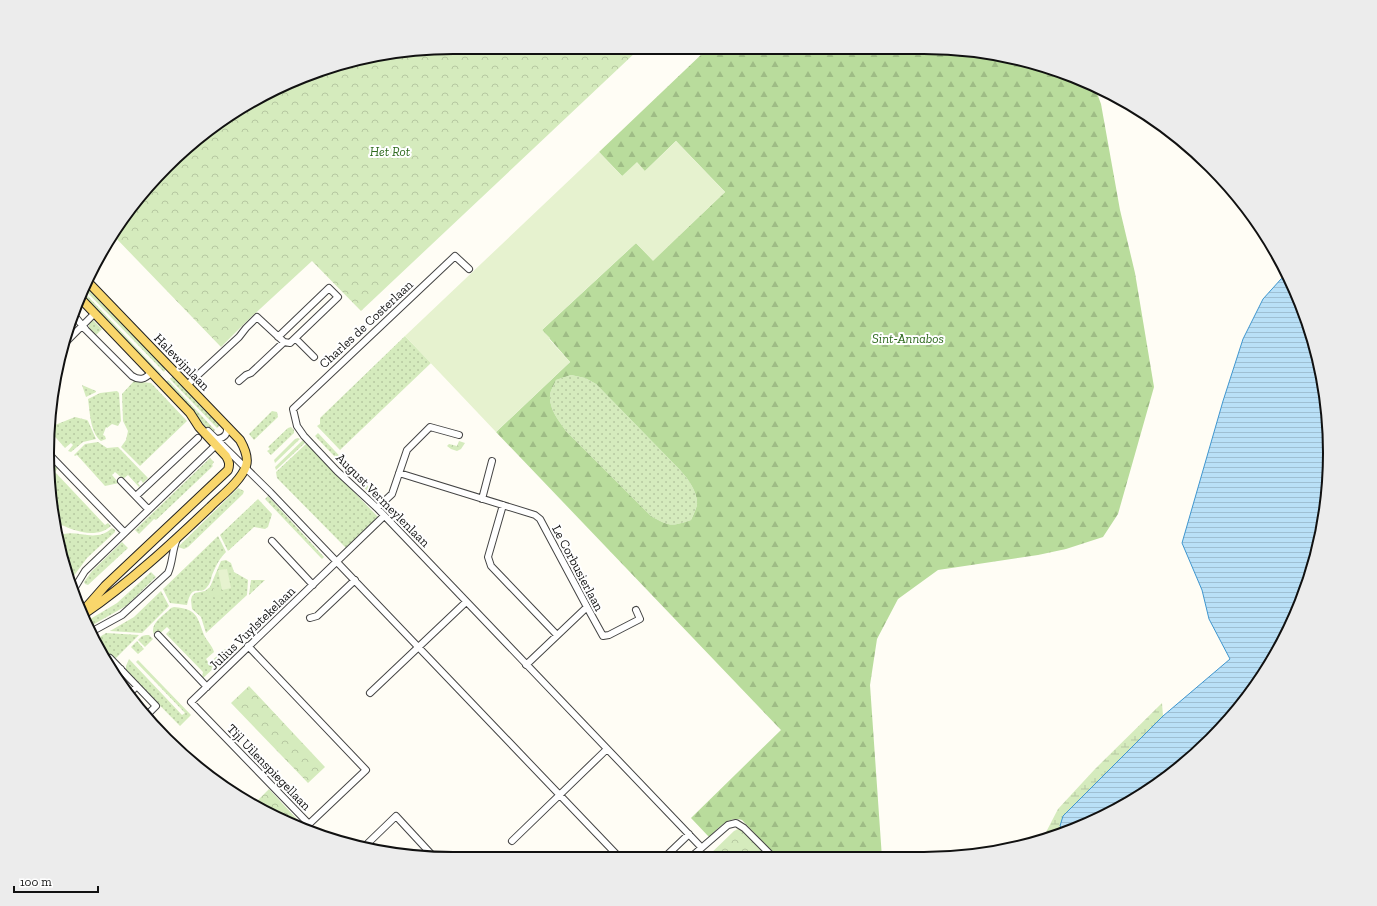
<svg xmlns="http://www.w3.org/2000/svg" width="1377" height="906" font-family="'Zilla Slab',serif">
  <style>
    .grass { fill: url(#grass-dots) }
    .forest { fill: url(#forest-firs); fill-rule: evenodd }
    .wetland { fill: url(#wetland-marsh) }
    .park { fill: url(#park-crowns) }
    .pitch { fill: #e6f2cf }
    .water { fill: url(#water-rules); stroke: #3f96cf }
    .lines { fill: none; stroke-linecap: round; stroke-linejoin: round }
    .minor-casing { stroke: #444; stroke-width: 8 }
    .major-casing { stroke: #222; stroke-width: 10 }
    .minor { stroke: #fff; stroke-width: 6 }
    .major { stroke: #f9d66b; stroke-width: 8 }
    .labels { text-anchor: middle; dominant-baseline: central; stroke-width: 4; stroke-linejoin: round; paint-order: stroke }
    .park-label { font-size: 13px; font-style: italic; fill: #2f6b1f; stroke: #fff }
    .street-label { font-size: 13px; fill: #111; stroke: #fff }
    .rim { fill: none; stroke: #111; stroke-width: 2 }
  </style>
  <defs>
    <pattern id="grass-dots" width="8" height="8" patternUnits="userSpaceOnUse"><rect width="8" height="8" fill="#d5ebbd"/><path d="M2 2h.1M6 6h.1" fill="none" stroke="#b6c8a1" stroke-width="1.8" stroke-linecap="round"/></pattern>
    <pattern id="forest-firs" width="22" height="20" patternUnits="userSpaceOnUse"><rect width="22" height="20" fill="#b9dc9c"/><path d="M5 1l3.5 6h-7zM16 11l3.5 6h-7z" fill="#9ebc85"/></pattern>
    <pattern id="wetland-marsh" width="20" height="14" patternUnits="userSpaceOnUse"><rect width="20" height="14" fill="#d5ebbd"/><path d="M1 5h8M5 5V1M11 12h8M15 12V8" fill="none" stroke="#b6c8a1"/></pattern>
    <pattern id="park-crowns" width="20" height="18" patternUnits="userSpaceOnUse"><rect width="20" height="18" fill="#d5ebbd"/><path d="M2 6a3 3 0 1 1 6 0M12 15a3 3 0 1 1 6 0" fill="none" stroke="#b6c8a1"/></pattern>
    <pattern id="water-rules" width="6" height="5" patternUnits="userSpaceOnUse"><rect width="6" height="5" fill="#b9e0f7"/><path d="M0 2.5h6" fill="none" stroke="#9ebfd3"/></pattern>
  </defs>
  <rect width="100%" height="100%" fill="#fffdf5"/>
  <path class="grass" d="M86,284l80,84 -2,4 -80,-83z
    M83,291l78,83 -2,2 -78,-80z
    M92,319l10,10 -7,7 -6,-7v-6z
    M405,336l26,27 -91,87 -23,-24 3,-2v-6z
    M571,375l14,3 11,6 84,86c8,9 18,22 17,35 -1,4 -4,10 -6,15 -20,7 -22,6 -40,-4l-85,-85c-7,-10 -17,-22 -16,-35 0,-5 4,-11 6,-16z
    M172,377h3l45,48 -3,3 -47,-49z
    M168,380l47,50 -3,3 -45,-47 -2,-3z
    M134,381l17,2 36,38 -47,45 -19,-19 5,-7 2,-9 -5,-10 -1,-27z
    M82,385l14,6v1l-10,5z
    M117,391l2,2 2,28 -3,5 -6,-2 -5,4 -1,-1 -3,8 2,1 1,3 -5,2c-11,-9 -11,-29 -13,-42l12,-6z
    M272,411l5,1 1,5 -24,23 -5,-6z
    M75,417l12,3 1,1 8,18 -13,3 -12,10 -3,-1 5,-6 -2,-2 -6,5 -17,-19 2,-2z
    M291,427l3,3v3l-23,22 -4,-4 3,-2 -2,-2 20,-19z
    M318,433l63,67 -1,1 -4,-1 -61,-64z
    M298,438l2,1 -25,24 -1,-3 21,-21z
    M303,440l3,2 -30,28 -1,-3z
    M98,442l9,6 11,-1 30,31 -5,5 -2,-3 -3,3 2,3 -1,1 -11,-12 -5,4 -8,-7 -3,3 7,8 -14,3 -28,-31 -2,1 -1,-1 11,-11z
    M307,443l71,74 -32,31 -69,-70 -1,-6z
    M210,458l4,4 -2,3 1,1 -57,54 -2,-1 -15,15 -4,-4z
    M48,463l4,3 2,-1 4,3 -3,4 50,53 3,-2 3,3c-16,14 -39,4 -56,-4l-7,-42z
    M238,488l6,3 -1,3 -55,53 -4,2 -6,-2z
    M268,496l56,61 -2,2 -57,-60z
    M258,499l14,15 -4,13 -3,2 -11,-2 -26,24 -8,-16z
    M112,528l3,2v2l-28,26 -17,23 -9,-23 -4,-21c17,-11 37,8 55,-9z
    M218,536l8,16c-7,7 -10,14 -14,23 -1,4 -2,9 -5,12 -7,10 -15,-6 -20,18l-17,-2 -7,-14z
    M122,542l6,6 -40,37 -3,-1 -1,-2 8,-11z
    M226,560l5,3 3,9 14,8 -1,15 -41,38 -5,-16 -9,-8 -1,-9 1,-4 3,-3 10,-2 5,-4 11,-26z
    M151,572l5,5 -30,29 -37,21 -2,-6 30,-18z
    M251,580h14l-16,15z
    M161,591l8,15 -27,27 -32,-2 24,-14z
    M174,607c23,2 23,9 30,28 3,6 8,10 10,17l-8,7 3,4 16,-14h3l2,4 -28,26 1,-7 -37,-38 4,-4 -3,-3 -11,10c-10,-11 7,-21 15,-29z
    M106,633l33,2 -24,24 -4,-5 -7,6 -9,-20z
    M146,635h3l4,4 -8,8 -7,-7 4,-4z
    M137,641l7,8 -6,5 -7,-7z
    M129,659l53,56 3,-2 -49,-51 2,-2 53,55 -11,11 -54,-55v-5z"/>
  <path class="forest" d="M705,51h272l52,10 65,24 7,19 19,106 15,63 19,114 -36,127 -15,23 -37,12 -28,6 -100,15 -40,29 -21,40 -7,46 12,173 -105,-1 -35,-37c-14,-5 -24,9 -33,17l-18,-19 90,-88 -285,-298 74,-70 -28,-32 94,-87 17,17 72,-68 -49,-51 -31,30 -23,5 -23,-24zM571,375l14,3 11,6 84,86c8,9 18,22 17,35 -1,4 -4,11 -6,15 -20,7 -22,6 -40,-4l-85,-85c-7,-10 -17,-22 -16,-35 0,-5 4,-11 6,-16z"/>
  <path class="wetland" d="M1162,703l1,13 -100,100 -3,10 5,6 -23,8 16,-31 37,-40z"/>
  <path class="park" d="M400,51h237l-276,260 -49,-50 -63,58 -28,28 -109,-113 19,-28 35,-40 61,-50 96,-48z
    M459,441l6,2 -4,6 -4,2 -6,-2 -4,-3 2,-2 8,2z
    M210,588h3l10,8 -4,3 -13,-5z
    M249,686l76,81 -17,16 -77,-80z
    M269,789l39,42 -11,-3 -45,-22z
    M738,829l5,2 25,26h-61l27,-26z"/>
  <path class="pitch" d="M676,141l49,51 -72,69 -17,-18 -94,87 8,8 -1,1 21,23 -74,70 -91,-96 194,-184 23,24 15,-14 8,9z
    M227,569l4,19 -9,2 -4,-20z"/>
  <path class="water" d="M1289,275l27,73 13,78 -2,80 -18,77 -33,73 -47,65 -58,54 -67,42 -39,15 -5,-6 3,-10 100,-100 67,-57 -21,-40 -7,-29 -20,-47 41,-142 20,-62 20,-40 18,-20z"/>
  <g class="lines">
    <defs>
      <path id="minor" d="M469,269l-14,-13 -162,153 4,17 7,10 33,35 40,37 324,339
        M73,314l13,16 46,46c8,5 13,3 19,-3
        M295,338l19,19
        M65,343l29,-29
        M239,381l7,-6 5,-2 33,-31
        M187,385l52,-48 7,-9 11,-11 27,25 6,1 48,-46 -9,-9 -51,49
        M208,431l62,61 349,365
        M217,439c8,-1 12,-6 9,-14
        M48,453l76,79
        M399,473l136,42 5,4 47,88 16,29 6,-1 31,-16 -4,-9
        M121,481l27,28
        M136,496l62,-58
        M482,499l10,-38
        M503,505l-15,52 3,9 66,69
        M377,508l15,-14 15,-44 23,-23 29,8
        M272,541l41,44
        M74,589l11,-18 131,-126
        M310,618l7,-2 38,-36
        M91,632l31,-17 46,-42c5,-11 4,-23 9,-34
        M158,635l49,52
        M248,646l118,124 -57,54 -118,-122 193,-186
        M106,662l4,-4 46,48 -11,11
        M526,665l61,-58
        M115,675l6,-6
        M370,693l96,-91
        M129,694l8,-8
        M512,841l95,-92
        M365,846l31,-30 37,40
        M665,857l24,-23
        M691,857l37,-32 8,-2 8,5 29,29"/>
      <path id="major" d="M80,298l110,115 9,14 27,29c3,5 4,8 2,14l-123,116 -22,25
        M84,614c45,-31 86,-69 126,-107 11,-11 31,-26 36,-41 3,-9 -2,-19 -6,-26l-153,-159"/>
    </defs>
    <use href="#minor" class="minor-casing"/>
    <use href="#major" class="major-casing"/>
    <use href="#minor" class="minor"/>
    <use href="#major" class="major"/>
  </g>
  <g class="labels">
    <g class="park-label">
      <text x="390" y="151">Het Rot</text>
      <text x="908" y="338">Sint-Annabos</text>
    </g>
    <g class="street-label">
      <text transform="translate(366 324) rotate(-43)">Charles de Costerlaan</text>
      <text transform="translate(182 362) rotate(46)">Halewijnlaan</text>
      <text transform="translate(383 500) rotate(45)">August Vermeylenlaan</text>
      <text transform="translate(578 568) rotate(62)">Le Corbusierlaan</text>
      <text transform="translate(252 628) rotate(-44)">Julius Vuylstekelaan</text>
      <text transform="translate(269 767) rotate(46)">Tijl Uilenspiegellaan</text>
    </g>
  </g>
  <path d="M0 0H1377V906H0ZM453 54H924A399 399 0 0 1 1323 453V453A399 399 0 0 1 924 852H453A399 399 0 0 1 54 453V453A399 399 0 0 1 453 54Z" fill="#ececec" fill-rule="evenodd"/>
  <path class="rim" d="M453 54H924A399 399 0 0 1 1323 453V453A399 399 0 0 1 924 852H453A399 399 0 0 1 54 453V453A399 399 0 0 1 453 54Z"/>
  <path d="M14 886v6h84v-6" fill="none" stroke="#111111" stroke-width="2"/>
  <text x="20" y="886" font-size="12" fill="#111111" stroke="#ffffff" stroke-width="3" paint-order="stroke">100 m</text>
</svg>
